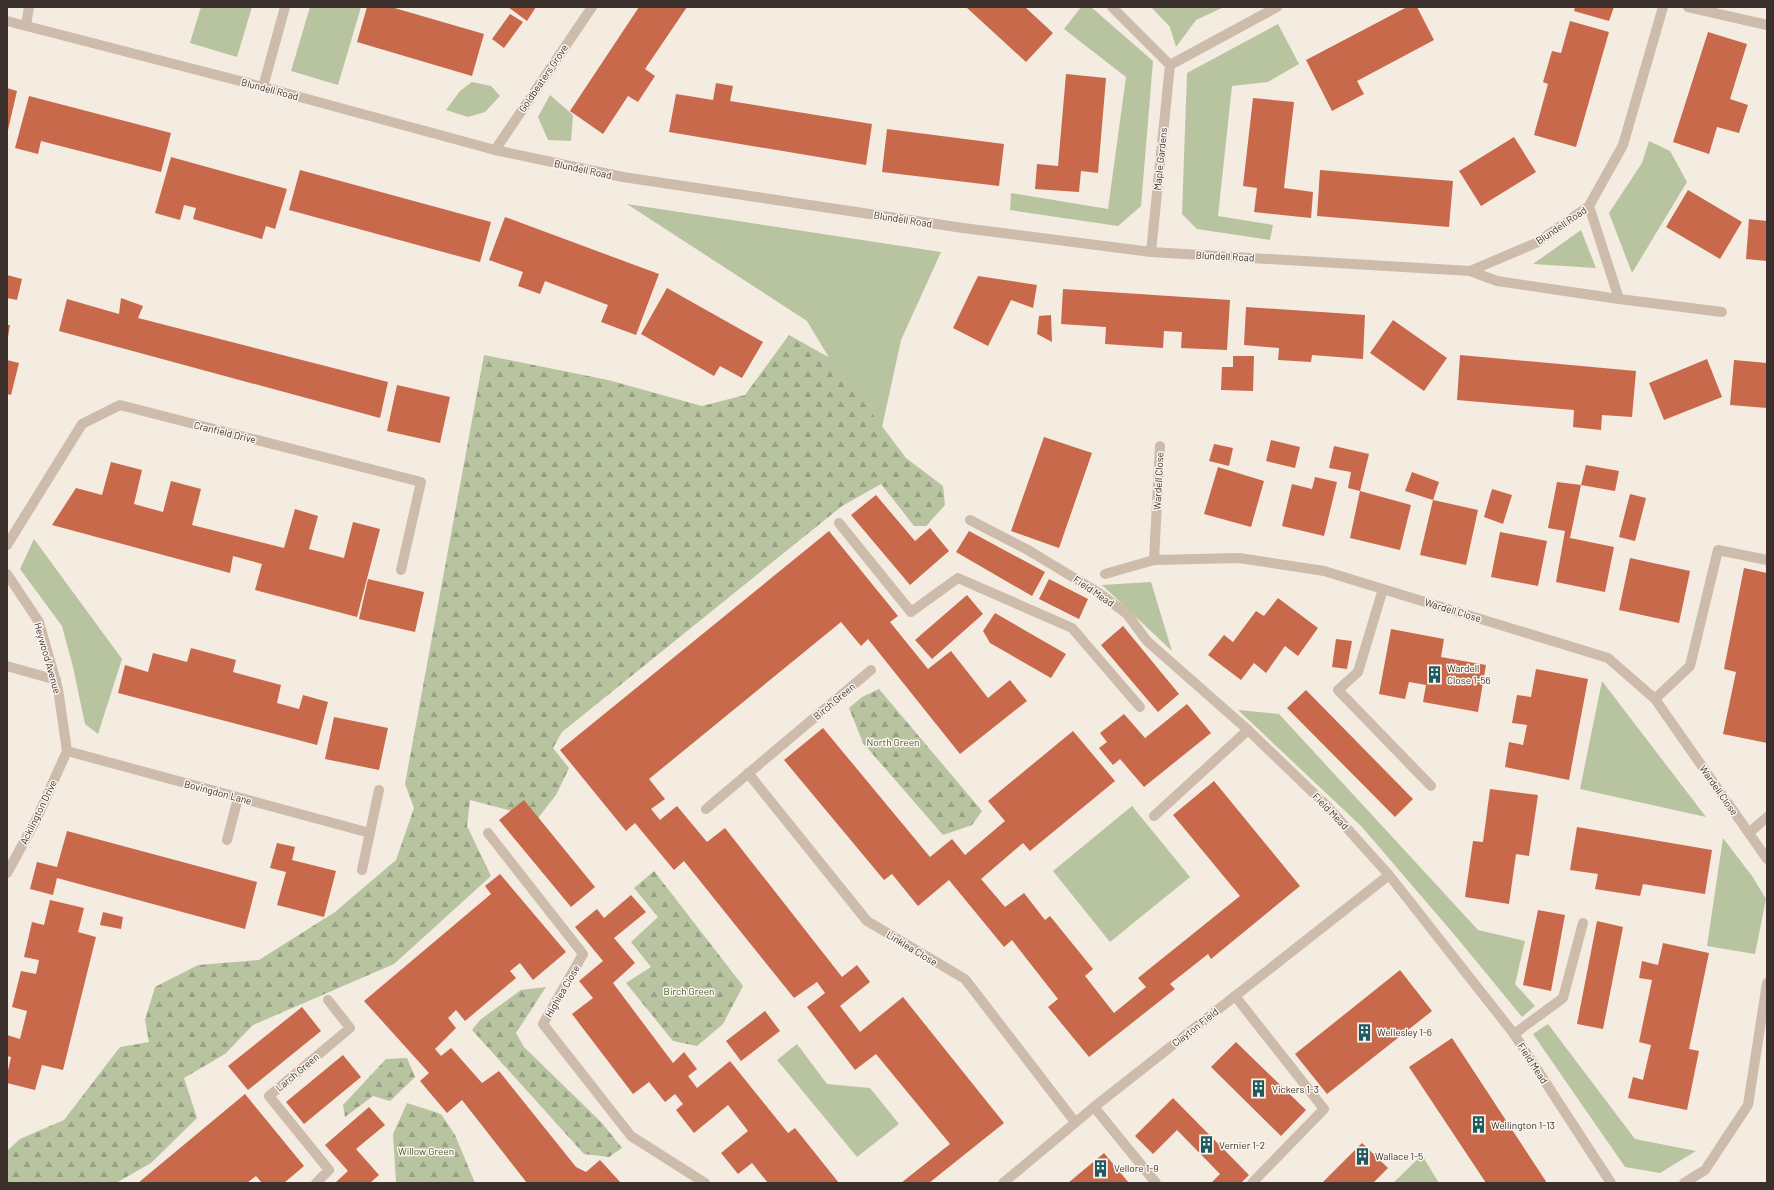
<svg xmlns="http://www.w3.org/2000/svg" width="1774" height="1190" font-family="Barlow,sans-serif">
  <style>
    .green { fill: #b8c4a0 }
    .forest { fill: url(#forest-firs) }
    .building { fill: #c8694b }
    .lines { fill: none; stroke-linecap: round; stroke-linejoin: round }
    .lane { stroke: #cdbbac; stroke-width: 10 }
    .street { stroke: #cdbbac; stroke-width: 10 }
    .labels { text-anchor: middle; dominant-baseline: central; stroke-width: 3; stroke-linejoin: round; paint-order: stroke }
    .street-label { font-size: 10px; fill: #3b302b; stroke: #fbf5ee }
    .poi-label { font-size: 10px; fill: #3b302b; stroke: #fbf5ee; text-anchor: start }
    .park-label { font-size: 10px; fill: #4a5a2e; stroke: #fbf5ee }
  </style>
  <defs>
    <pattern id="forest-firs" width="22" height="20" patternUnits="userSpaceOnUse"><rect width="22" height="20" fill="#b8c4a0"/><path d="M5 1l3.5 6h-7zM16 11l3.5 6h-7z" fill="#97a083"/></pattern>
  </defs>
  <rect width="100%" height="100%" fill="#f4ebe1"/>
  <path class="green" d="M201,7h51l-15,50 -47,-14z
    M310,7h51l-23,78 -47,-14z
    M1081,7h10l62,54 -12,145 -23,20 -108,-16 1,-17 97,16 18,-132 -62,-48z
    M1151,7h73l-28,13 -20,27 -6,-20z
    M1278,24l21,40 -31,18 -36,4 -14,130 55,9 -3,15 -73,-11 -15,-15 5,-141z
    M472,82l19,4 9,10 -15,16 -17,5 -22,-7 14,-19z
    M550,95l23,20 -2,26 -23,-1 -10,-23z
    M1649,141l21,10 17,31 -55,91 -23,-60 33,-50z
    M627,204l314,48 -40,88 -22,101 -72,-120z
    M1581,230l15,38 -63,-4z
    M34,539l88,120 -24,75 -13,-10 -12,-57 -11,-41 -42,-57z
    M1151,582l21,69 -70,-66z
    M1602,681l104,136 -126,-28z
    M1238,710l41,4 199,216 47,11 -10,43 20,22 -13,11 -64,-78 -96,-112z
    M1132,806l58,71 -80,65 -57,-71z
    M1723,838l29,38 14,23 -11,55 -48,-8z
    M1548,1024l87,115 61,12 -36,22 -35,-6 -92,-133z
    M797,1044l30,40 43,4 29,36 -42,33 -80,-97z
    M1422,1155l17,28h-46z"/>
  <path class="forest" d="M789,335l41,23 76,100 37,28 2,19 -19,21h-12l-33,-42 -39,22 -280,226 -9,16 16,20 -13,27 -18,23 -68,-18 -3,26 24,50 -97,88 -141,61 -28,29 -41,24 13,40 -46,45 -35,20h-109v-32l13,-12 44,-19 56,-73 29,-5 -4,-22 10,-33 43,-22 61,-5 76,-48 61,-52 18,-52 -9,-24 79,-429 124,25 94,26 43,-11z
    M879,689l103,122 -10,14 -29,10 -80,-92 -14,-35 13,-11z
    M654,871l89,115 -20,38 -26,22 -24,-5 -47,-58 25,-16 -20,-25 27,-25 -24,-29z
    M546,987l-30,46 8,14 78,76 20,25 -13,9 -25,-3 -112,-124 8,-10 41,-30z
    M407,1058l8,19 -25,24 -17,-5 -28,21 -2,-12 43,-46z
    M407,1103l34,11 14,21 20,48h-79l-3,-49z"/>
  <path class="building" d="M367,7h24l93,27 -12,42 -115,-34z
    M508,7h28l-9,14z
    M639,7h48l-42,62 10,7 -17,26 -10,-6 -25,38 -33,-23z
    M966,7h59l28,26 -27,29z
    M1407,7h10l17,33 -77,41 7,13 -32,17 -26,-51z
    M1575,7h39l-5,14 -35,-10z
    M510,14l13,8 -19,26 -12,-9z
    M1570,21l39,11 -33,115 -42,-12 14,-51 -5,-2 9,-31 9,2z
    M1708,32l39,12 -17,55 18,6 -9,28 -22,-6 -8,27 -36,-12z
    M1066,74l40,4 -8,95 -17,-2 -2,21 -44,-3 2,-25 21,2z
    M716,83l17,3 -3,15 142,23 -6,41 -197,-33 7,-38 37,6z
    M7,88l10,3 -9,39h-1z
    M29,96l142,37 -10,39 -120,-31 -3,13 -23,-6z
    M1253,98l41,4 -10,86 29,4 -2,26 -57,-6 3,-24 -14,-2z
    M887,129l117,15 -5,42 -117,-14z
    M1514,137l22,35 -55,34 -22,-35z
    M171,157l116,32 -12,40 -9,-3 -4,13 -69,-20 3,-11 -12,-3 -4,15 -25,-7z
    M300,170l191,52 -11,40 -191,-52z
    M1320,170l133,11 -4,46 -132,-11z
    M1688,190l54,32 -22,37 -54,-32z
    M505,217l154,57 -23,61 -35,-13 7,-17 -63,-24 -5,13 -22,-8 5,-14 -34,-12z
    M1749,219l18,2v40l-21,-2z
    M7,275l15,4 -5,21 -10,-2z
    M978,276l59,9 -4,23 -22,-8 -23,46 -35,-18z
    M667,288l96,54 -21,36 -22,-12 -6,10 -73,-42z
    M1063,289l167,11 -3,50 -46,-2 1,-16 -18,-1 -1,17 -58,-4 1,-17 -45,-3z
    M121,298l22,8 -5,12 250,64 -8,36 -321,-87 8,-32 52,15z
    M1246,307l119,8 -2,44 -51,-4 -1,7 -33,-2 1,-12 -35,-3z
    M1051,315l1,27 -15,-8 2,-18z
    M1393,320l54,38 -23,33 -54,-38z
    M7,325h3l-2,12h-1z
    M1460,355l176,16 -4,46 -30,-2 -1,15 -28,-3 1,-17 -117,-10z
    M1233,356h21l-1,35 -32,-1 1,-23h11z
    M1707,359l15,38 -58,23 -15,-37z
    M7,360l12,3 -8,32 -4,-1z
    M1734,360l33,3v45l-37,-3z
    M397,385l53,12 -10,46 -53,-12z
    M1044,437l48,16 -33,95 -48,-17z
    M1271,440l29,7 -5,21 -29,-7z
    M1214,444l19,4 -4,18 -20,-5z
    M1334,446l35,8 -9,37 -12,-3 3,-16 -22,-4z
    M111,462l31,8 -8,34 29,8 8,-31 30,8 -9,36 92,23 11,-39 23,7 -9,33 35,9 9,-36 27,7 -23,88 -102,-27 7,-26 -29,-8 -3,17 -178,-48 24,-37 26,7z
    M1586,465l33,6 -4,20 -34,-6 -11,53 44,9 -9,45 -49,-10 9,-51 -17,-3 9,-46 24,3z
    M1218,467l46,14 -13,46 -47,-13z
    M1412,472l27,10 -6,18 -28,-9z
    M1315,477l22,5 -13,54 -42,-10 10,-42 20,5z
    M1492,489l20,6 -9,29 -19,-7z
    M1360,491l51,14 -11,45 -50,-12z
    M1630,494l16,4 -11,43 -16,-4z
    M876,495l39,46 15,-13 19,23 -39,34 -59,-70z
    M1433,500l45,10 -12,55 -46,-10z
    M829,531l69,85 -8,6 38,47 23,-18 37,47 22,-18 17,21 -67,53 -92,-115 -7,7 -20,-24 -192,157 16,20 -14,10 9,11 17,-14 30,36 18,-14 117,149 15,-12 13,17 -30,24 20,26 43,-35 101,126 -75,60h-28l49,-39 -74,-90 -21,16 -48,-63 18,-14 -8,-11 -23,16 -110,-137 -10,9 -39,-47 -9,8 -66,-81z
    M969,531l76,41 -13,24 -76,-44z
    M1500,532l47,9 -9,45 -47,-9z
    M1630,558l60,13 -11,52 -60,-13z
    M1744,568l23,5v170l-44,-9 13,-62 -12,-3z
    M368,579l56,13 -9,40 -56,-13z
    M1049,579l39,20 -9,20 -40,-20z
    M967,595l16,19 -51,45 -17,-19z
    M1278,598l40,30 -20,28 -13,-10 -19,27 -12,-10 -13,17 -33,-25 16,-20 9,7 23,-31 8,5z
    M995,613l71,41 -15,24 -61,-35 -7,-12z
    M1123,626l56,68 -21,18 -57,-67z
    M1391,629l53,10 -3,18 45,8 -8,47 -55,-10 3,-17 -17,-3 -4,17 -26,-5z
    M1336,639l16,2 -5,28 -15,-2z
    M191,648l45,12 -3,12 48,13 -4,18 22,6 4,-14 25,7 -11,43 -199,-52 7,-28 23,7 5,-19 34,9z
    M1536,669l52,10 -19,101 -64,-13 4,-25 14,3 4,-20 -15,-2 5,-28 14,2z
    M1306,690l107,109 -18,18 -108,-109z
    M1187,704l24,29 -67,54 -24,-28 -7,6 -14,-17 8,-6 -7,-9 24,-19 21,24z
    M334,717l54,11 -9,42 -54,-11z
    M823,728l107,129 22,-18 13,16 40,-34 -17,-20 85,-70 42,50 -85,70 -7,-8 -42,36 24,28 19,-14 21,27 5,-4 43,53 -8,7 29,37 32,-26 -8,-9 102,-82 -67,-81 41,-34 86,105 -89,73 -3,-5 -38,30 5,5 -86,68 -41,-50 10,-8 -46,-59 -8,7 -55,-67 -31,26 -26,-32 -8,6 -100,-120z
    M1490,789l48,6 -9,61 -13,-2 -7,50 -44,-7 8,-56 10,1z
    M524,800l71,87 -24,20 -72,-87z
    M1577,827l135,23 -7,44 -62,-10 -3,12 -45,-7 3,-15 -28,-4z
    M67,831l190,51 -12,47 -188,-51 -4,17 -23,-6 7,-27 20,5z
    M277,843l18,4 -3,13 44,11 -12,46 -47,-12 9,-33 -16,-4z
    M500,874l66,78 -33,28 -13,-17 -10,8 6,7 -51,43 -9,-11 -8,8 8,10 -21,21 6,7 10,-8 31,35 17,-12 77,96 10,5 14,-12 21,23h-94l-65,-83 -15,13 -27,-32 9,-8 -65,-72 127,-107 -6,-8z
    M631,895l15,17 -32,26 21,25 -22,20 60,80 11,-11 13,17 -9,7 9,12 33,-27 58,72 7,-5 44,55h-71l-16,-20 -14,11 -17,-21 27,-22 -20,-26 -34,28 -18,-23 7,-6 -8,-10 -10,8 -16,-20 -16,12 -61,-80 21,-16 -14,-17 24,-20 -28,-34 22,-18 7,9z
    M50,900l34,8 -6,24 18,5 -33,133 -21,-5 -7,25 -28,-7v-8l4,-18 -4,-1v-21l13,4 7,-28 -15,-4 9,-36 15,3 3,-14 -15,-3 8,-35 12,3z
    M1538,910l27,5 -14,76 -28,-6z
    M103,912l20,5 -2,12 -21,-4z
    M1597,921l26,6 -20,102 -26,-5z
    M1663,943l46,10 -20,96 10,2 -12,59 -59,-12 5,-21 10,3 8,-35 -12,-3 13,-62 -13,-2 3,-17 16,4z
    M1400,970l32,41 -105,83 -32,-40z
    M302,1007l19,24 -73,59 -20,-24z
    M765,1011l15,20 -39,30 -15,-20z
    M1452,1038l95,145h-61l-77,-116z
    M1236,1042l70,68 -25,26 -70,-69z
    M343,1055l18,22 -57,47 -18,-22z
    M245,1094l59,72 -20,17h-22l-6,-7 -9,7h-109z
    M1173,1098l76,77 -8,8h-30l9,-9 -43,-44 -24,24 -18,-18z
    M369,1107l16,18 -29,24 23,26 -9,8h-35l13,-12 -23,-26z
    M1362,1143l26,25 -15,15h-51z
    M1104,1153l25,30h-61z"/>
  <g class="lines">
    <path class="lane" d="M839,523l72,89 47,-34 114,50 68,79
      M1105,574l49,-14
      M1383,589l-25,83 -20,18 93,96
      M7,666l49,14
      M1655,699l35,-33 28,-116 49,10
      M1154,816l94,-86
      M1749,833l18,-16
      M227,840l11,-42
      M362,870l17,-80
      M1235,996l89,113 -72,74
      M1514,1034l49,-36 20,-75
      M1094,1107l62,76"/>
    <path class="street" d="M1112,7l58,58
      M1688,7l79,18
      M7,21l256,66 232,63 128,27 340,51 188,24 319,19 66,-28 53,-37 34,-61 40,-138
      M26,25l3,-18
      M1170,65l107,-58
      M263,87l22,-80
      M495,150l97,-143
      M1589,206l30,93
      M1151,252l19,-187
      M1470,271l27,10 122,18 103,13
      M1160,446l-6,114 85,-2 85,13 284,87 47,41 112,160
      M970,520l58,30 71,43 28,21 20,27 101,89 79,76 62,69 125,159 97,149
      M7,545l75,-121 38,-19 301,77 -20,88
      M7,574l32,48 19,67 9,62
      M67,751l303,82
      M748,773l119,148 98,58 110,143
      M706,809l165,-139
      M488,833l95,121 -40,70 88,112 74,47
      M7,873l29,-53 31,-69
      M316,1183l13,-13 -60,-74 81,-68 -22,-28
      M1003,1183l91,-76 295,-232
      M1684,1183l21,-13 43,-65 19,-122"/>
  </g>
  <defs>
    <symbol id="building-bare" viewBox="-9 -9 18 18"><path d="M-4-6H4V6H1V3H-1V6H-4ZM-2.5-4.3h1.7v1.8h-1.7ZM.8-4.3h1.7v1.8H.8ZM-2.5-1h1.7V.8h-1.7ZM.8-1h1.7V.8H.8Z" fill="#1f5a5e" stroke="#fbf5ee" stroke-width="2.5" paint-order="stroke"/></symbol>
  </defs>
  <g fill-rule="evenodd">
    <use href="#building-bare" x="1422" y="662" width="25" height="25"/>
    <use href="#building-bare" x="1352" y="1020" width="25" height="25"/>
    <use href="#building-bare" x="1246" y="1076" width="25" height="25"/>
    <use href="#building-bare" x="1466" y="1112" width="25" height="25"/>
    <use href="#building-bare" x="1194" y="1132" width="25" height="25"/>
    <use href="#building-bare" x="1350" y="1144" width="25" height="25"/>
    <use href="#building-bare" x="1088" y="1156" width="25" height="25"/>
  </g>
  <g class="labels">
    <g class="street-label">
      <text transform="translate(543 78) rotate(-56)">Goldbeaters Grove</text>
      <text transform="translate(270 89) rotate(15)">Blundell Road</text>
      <text transform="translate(1160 159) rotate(-84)">Maple Gardens</text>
      <text transform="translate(583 169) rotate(12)">Blundell Road</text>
      <text transform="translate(903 219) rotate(9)">Blundell Road</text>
      <text transform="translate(1561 225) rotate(-34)">Blundell Road</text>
      <text transform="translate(1225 256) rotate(3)">Blundell Road</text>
      <text transform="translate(225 432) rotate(14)">Cranfield Drive</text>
      <text transform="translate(1158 481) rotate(-87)">Wardell Close</text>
      <text transform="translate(1094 591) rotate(34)">Field Mead</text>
      <text transform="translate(1453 610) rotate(17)">Wardell Close</text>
      <text transform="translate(48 658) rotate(74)">Heywood Avenue</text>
      <text transform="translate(834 701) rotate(-40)">Birch Green</text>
      <text transform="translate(1719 790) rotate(55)">Wardell Close</text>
      <text transform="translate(218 792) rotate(15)">Bovingdon Lane</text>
      <text transform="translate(1331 811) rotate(46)">Field Mead</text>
      <text transform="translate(38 812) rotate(-64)">Acklington Drive</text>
      <text transform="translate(912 948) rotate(31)">Linklea Close</text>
      <text transform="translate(562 991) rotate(-60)">Highlea Close</text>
      <text transform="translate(1195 1027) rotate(-38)">Clayton Field</text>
      <text transform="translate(1533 1063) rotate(57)">Field Mead</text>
      <text transform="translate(297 1072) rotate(-40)">Larch Green</text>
    </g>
    <g class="poi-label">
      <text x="1447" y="668">Wardell<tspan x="1447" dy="12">Close 1-56</tspan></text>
      <text x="1377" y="1032">Wellesley 1-6</text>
      <text x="1272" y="1089">Vickers 1-3</text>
      <text x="1491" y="1125">Wellington 1-13</text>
      <text x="1219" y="1145">Vernier 1-2</text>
      <text x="1375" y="1156">Wallace 1-5</text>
      <text x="1114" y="1168">Vellore 1-9</text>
    </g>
    <g class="park-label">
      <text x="893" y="742">North Green</text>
      <text x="689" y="991">Birch Green</text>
      <text x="426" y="1151">Willow Green</text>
    </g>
  </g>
  <rect width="1774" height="1190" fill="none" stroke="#3b302b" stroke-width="16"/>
</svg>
